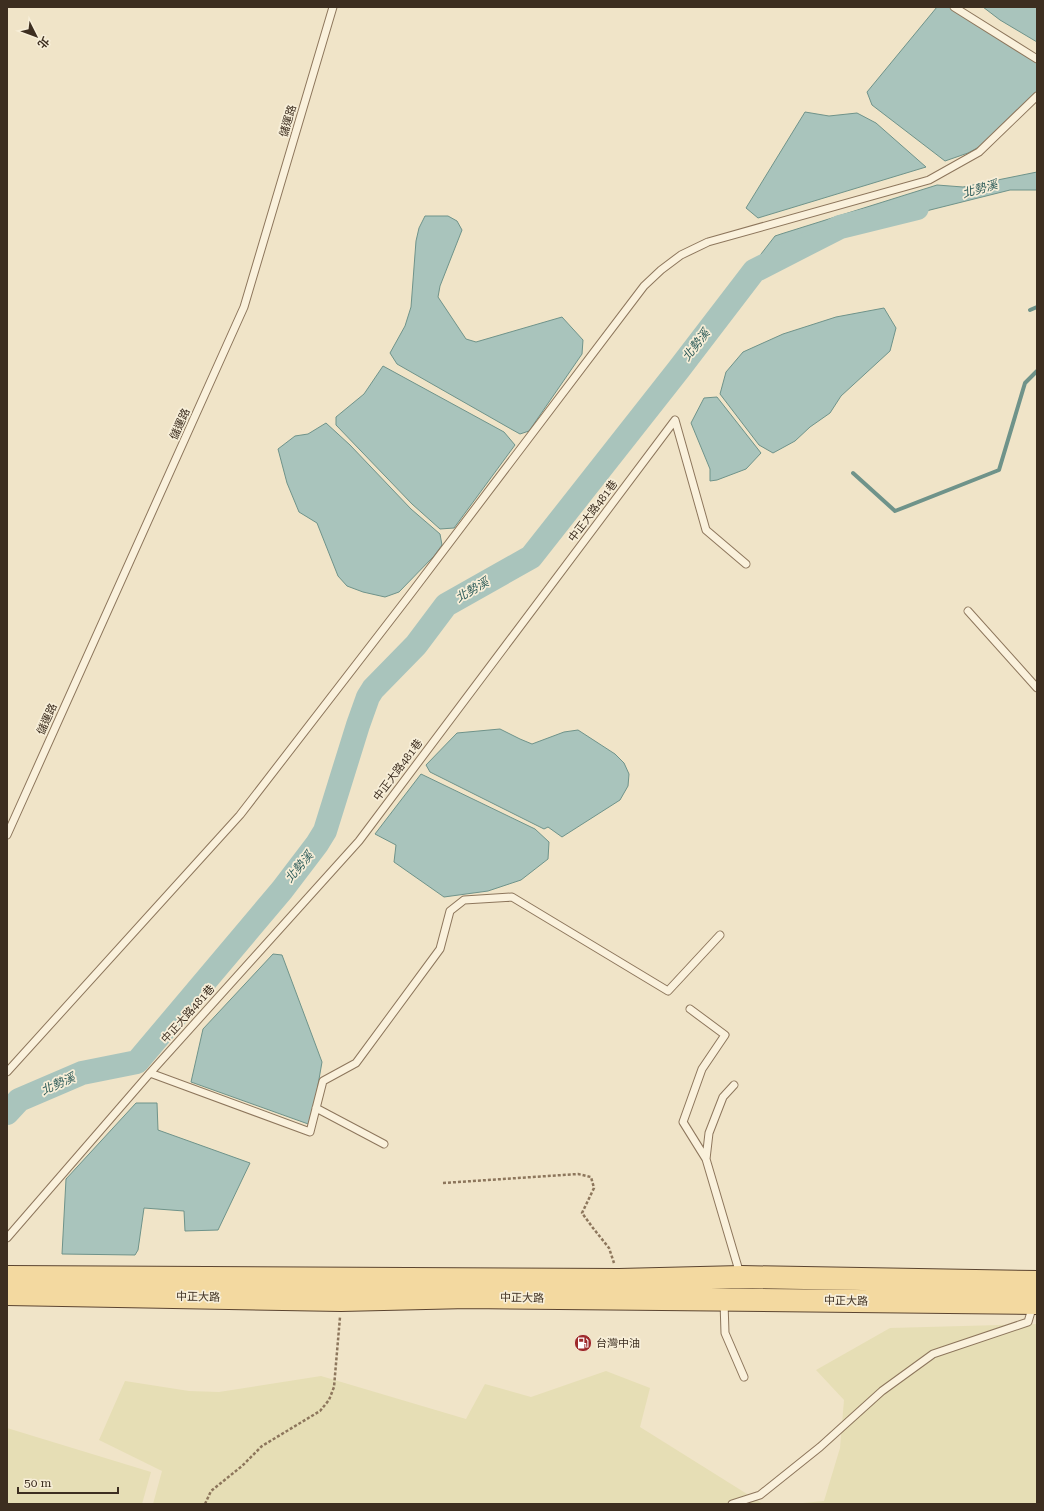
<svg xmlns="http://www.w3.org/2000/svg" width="1044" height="1511" font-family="'Roboto Serif','Noto Sans TC',serif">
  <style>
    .farmland { fill: #e6deb5 }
    .water { fill: #a9c4bc; stroke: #6f938a }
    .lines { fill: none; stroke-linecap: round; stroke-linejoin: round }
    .stream { stroke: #6f938a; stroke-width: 4 }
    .river { stroke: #a9c4bc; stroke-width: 24 }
    .lane-casing { stroke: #8d765c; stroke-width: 9 }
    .primary-casing { stroke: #5b4430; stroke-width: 24 }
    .path { stroke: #8d765c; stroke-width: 2.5; stroke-dasharray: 3 2; stroke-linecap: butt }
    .lane { stroke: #faf1dc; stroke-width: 7 }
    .primary { stroke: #f3d9a0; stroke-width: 22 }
    .labels { text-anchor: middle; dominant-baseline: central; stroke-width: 3.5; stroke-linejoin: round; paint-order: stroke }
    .street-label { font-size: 11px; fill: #3d2e20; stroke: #f7eed8 }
    .poi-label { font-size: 11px; fill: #3d2e20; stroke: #f7eed8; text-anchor: start }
    .water-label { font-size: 12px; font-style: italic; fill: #2f5d5a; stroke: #f7eed8 }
  </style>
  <rect width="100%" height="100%" fill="#f0e4c8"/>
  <path class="farmland" d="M1037,1324v180h-245l32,-3 16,-53 4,-48 -28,-30 74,-42z
    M606,1371l44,17 -10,39 123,77h-610l9,-33 -63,-31 26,-59 64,10 30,1 102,-16 145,43 19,-35 46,13z
    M7,1428l144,44 -9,32h-135z"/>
  <path class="water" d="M937,7h22l78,52v36l-40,42 -29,16 -23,8 -73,-56 -5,-13z
    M983,7h54v35l-37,-22z
    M805,112l24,4 28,-3 19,10 50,44 -168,51 -12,-10z
    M1037,172v18h-27l-88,22 -55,6 -72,20 -24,14 -10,26 -10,-11 24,-31 6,-2 156,-49 26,2z
    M425,216h23l9,5 5,9 -22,56 -2,11 28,42 10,3 86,-25 21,23 -1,14 -53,77 -9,3 -9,-5 -114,-65 -7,-11 15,-27 6,-19 5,-66 3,-13z
    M884,308l12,20 -6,23 -49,45 -11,17 -20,14 -15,14 -22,12 -14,-8 -39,-51 6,-22 17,-20 40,-18 53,-17z
    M383,366l121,66 11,13 -61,83 -14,1 -28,-25 -76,-79v-8l28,-23z
    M717,397l44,56 -15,16 -29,11 -7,1v-12l-19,-46 13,-25z
    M326,423l24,22 61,64 29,25 2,11 -8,11 -35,36 -14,5 -22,-5 -16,-6 -9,-10 -21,-53 -18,-11 -12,-29 -9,-34 17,-13 13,-2z
    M500,729l20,10 12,5 32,-12 14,-2 37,24 9,9 5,11 -1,12 -8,14 -58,37 -14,-10 -4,2 -114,-57 -4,-7 31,-32z
    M421,774l114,55 14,13 -1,17 -27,21 -33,11 -44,6 -50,-35 2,-17 -21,-11z
    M273,954l9,1 40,107 -11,63 -120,-43 12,-53z
    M136,1103h21l1,27 92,33 -32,67 -33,1 -1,-20 -40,-3 -6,42 -3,5 -73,-1 4,-75z"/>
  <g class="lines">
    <path class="stream" d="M1030,310l7,-3
      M853,473l42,38 104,-41 26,-87 12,-12"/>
    <path class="river" d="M7,1113l12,-13 63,-27 55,-11 145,-172 35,-46 8,-13 33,-106 10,-28 5,-8 43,-44 30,-40 85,-48 148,-188 75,-98 86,-44 77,-19"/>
    <defs>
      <path id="lane" d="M954,7l83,52
        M968,611l69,77
        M7,835l237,-528 89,-300
        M690,1009l35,26 -23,34 -19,53 23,37
        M7,1072l233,-257 169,-219 235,-310 17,-16 20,-15 27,-13 221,-62 50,-28 58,-56
        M150,1073l160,59 13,-51 33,-18 84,-114 10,-38 14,-11 48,-3 156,94 52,-56
        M734,1085l-11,12 -14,36 -3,26 34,115
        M316,1108l68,36
        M7,1238l143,-165 209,-232 316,-421 31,110 40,34
        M724,1302l1,31 19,44
        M732,1504l28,-9 60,-48 62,-56 51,-37 95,-32 5,-17"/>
      <path id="primary" d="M7,1277l612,3 122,-3 296,5
        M7,1294l334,6 127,-3 569,6"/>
    </defs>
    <use href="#lane" class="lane-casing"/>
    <use href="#primary" class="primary-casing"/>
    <path class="path" d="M443,1183l135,-9 13,3 3,11 -12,25 11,15 16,20 5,15
      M205,1504l6,-13 31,-25 20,-20 58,-35 9,-11 5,-13 6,-70"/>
    <use href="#lane" class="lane"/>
    <use href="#primary" class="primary"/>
  </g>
  <defs>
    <symbol id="fuel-disc" viewBox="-11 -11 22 22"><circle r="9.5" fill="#9e2a2b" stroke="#f7eed8"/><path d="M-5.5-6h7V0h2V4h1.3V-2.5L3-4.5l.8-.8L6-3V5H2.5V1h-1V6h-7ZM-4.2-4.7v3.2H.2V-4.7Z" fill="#fff"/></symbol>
  </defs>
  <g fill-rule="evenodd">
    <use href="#fuel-disc" x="573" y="1333" width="20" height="20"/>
  </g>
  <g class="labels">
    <g class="street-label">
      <text transform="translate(288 121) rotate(-74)">儲運路</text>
      <text transform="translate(180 424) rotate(-66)">儲運路</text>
      <text transform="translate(593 511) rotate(-53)">中正大路481巷</text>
      <text transform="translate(47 719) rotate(-66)">儲運路</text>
      <text transform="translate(398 770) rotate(-53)">中正大路481巷</text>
      <text transform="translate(188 1014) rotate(-48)">中正大路481巷</text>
      <text transform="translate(198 1297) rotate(1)">中正大路</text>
      <text transform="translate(522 1298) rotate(1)">中正大路</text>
      <text transform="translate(846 1301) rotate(1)">中正大路</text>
    </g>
    <g class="poi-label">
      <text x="596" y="1343">台灣中油</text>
    </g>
    <g class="water-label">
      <text transform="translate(980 189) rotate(-16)">北勢溪</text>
      <text transform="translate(696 345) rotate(-52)">北勢溪</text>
      <text transform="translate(472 590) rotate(-30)">北勢溪</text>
      <text transform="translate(299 867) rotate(-50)">北勢溪</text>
      <text transform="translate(58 1084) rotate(-24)">北勢溪</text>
    </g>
  </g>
  <rect width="1044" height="1511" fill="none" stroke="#3d2e20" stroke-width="16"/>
  <g transform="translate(36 36) rotate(132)" stroke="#f7eed8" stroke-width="3" paint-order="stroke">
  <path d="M0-3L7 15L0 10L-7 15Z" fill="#3d2e20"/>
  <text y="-6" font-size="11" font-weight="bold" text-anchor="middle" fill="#3d2e20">北</text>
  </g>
  <path d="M18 1487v6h100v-6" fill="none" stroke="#3d2e20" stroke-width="2"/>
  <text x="24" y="1487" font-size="12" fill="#3d2e20" stroke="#f7eed8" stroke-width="3" paint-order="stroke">50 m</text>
</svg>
